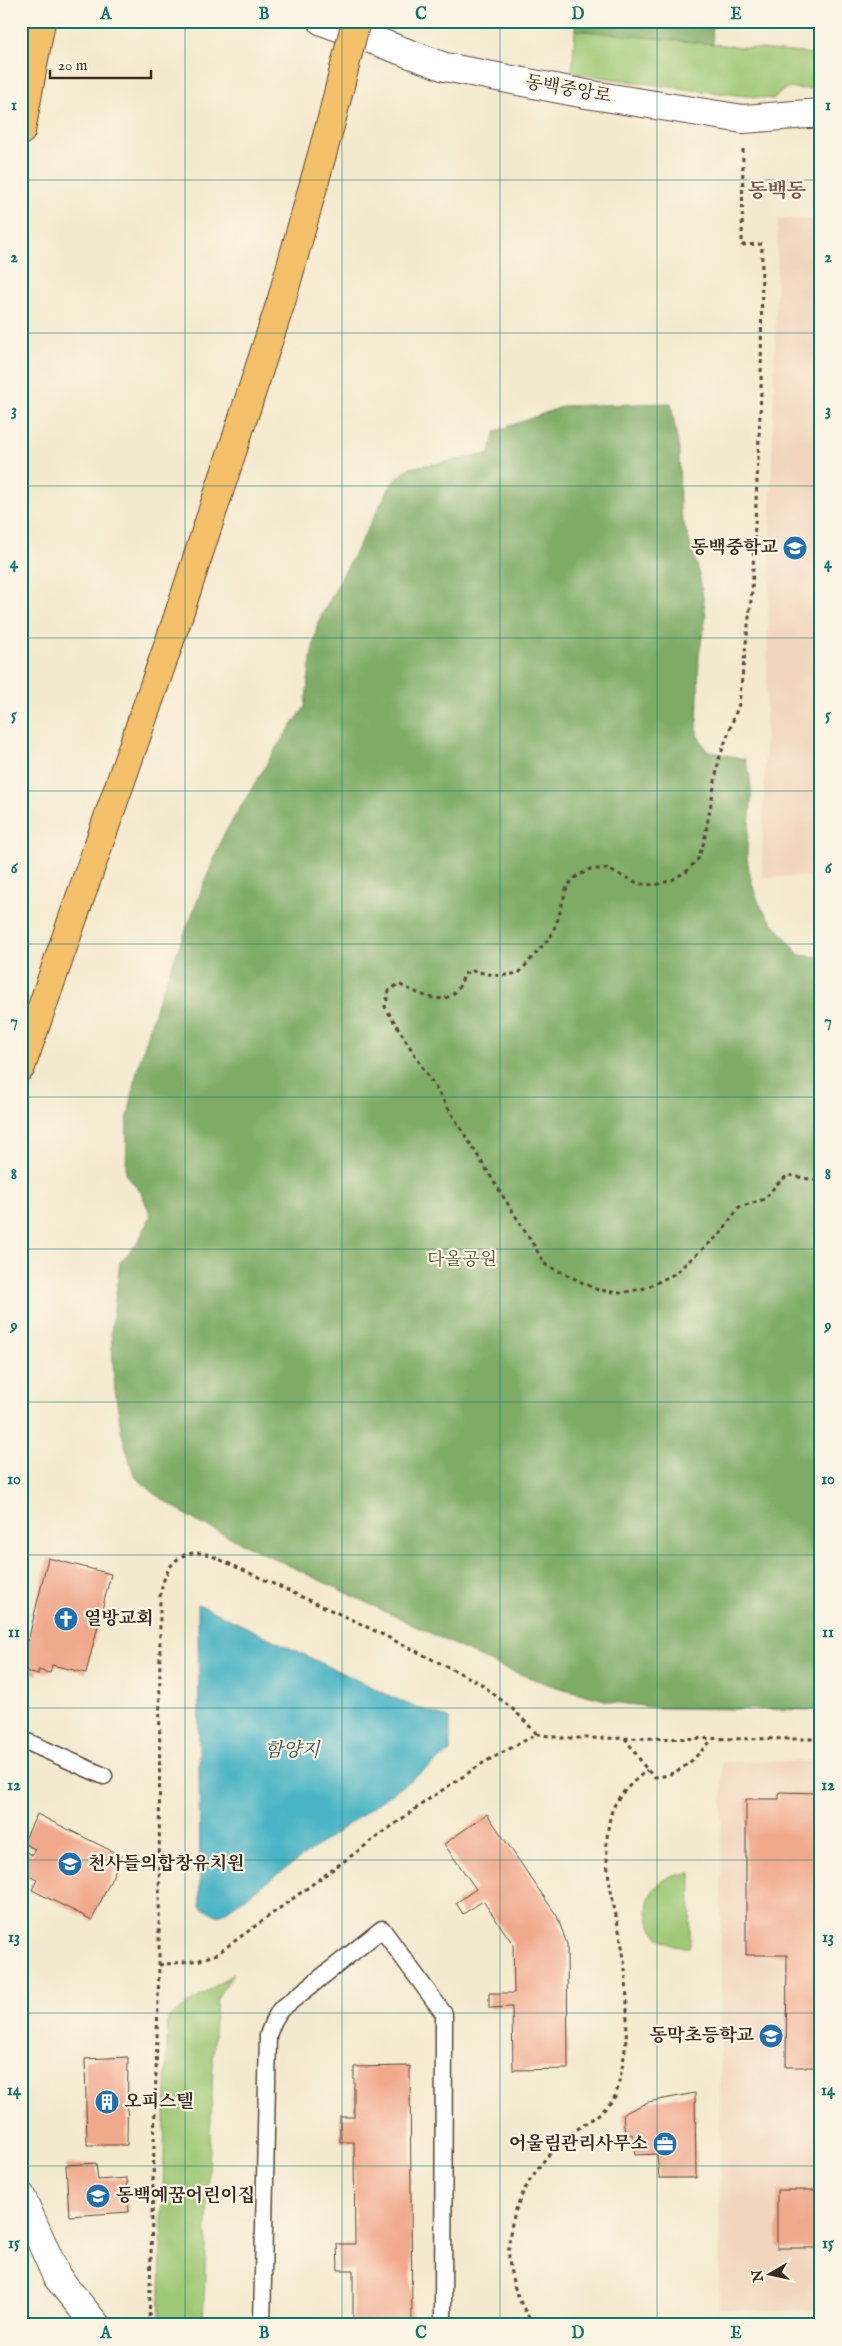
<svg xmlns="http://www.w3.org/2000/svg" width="842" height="2346" font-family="'IM FELL English','Noto Serif KR',serif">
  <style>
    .built { fill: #f1d5bd }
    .green { fill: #9ec875; stroke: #6c794a }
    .forest { fill: #7eac66; stroke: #5c6b42 }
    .water { fill: #48b4c5; stroke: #426f72 }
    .building { fill: #f1a98c }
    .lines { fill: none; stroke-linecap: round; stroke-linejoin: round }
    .service-casing { stroke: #574738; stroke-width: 19 }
    .minor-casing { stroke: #574738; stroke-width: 30 }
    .tertiary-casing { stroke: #574738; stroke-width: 30 }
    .motorway-casing { stroke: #574738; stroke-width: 30 }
    .path { stroke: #574738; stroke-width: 3; stroke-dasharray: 4 4; stroke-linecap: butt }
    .service { stroke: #fff; stroke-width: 16 }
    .minor { stroke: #fff; stroke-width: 28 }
    .tertiary { stroke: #fff; stroke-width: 28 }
    .motorway { stroke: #f4c16a; stroke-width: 28 }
    .motorway-bridge-casing { stroke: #574738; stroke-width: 30; stroke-linecap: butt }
    .motorway-bridge { stroke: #f4c16a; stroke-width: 28 }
    .grid { fill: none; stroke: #0f766e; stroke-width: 1; stroke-opacity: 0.55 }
    .labels { text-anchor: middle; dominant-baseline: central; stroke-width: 4.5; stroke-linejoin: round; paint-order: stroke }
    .street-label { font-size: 18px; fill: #3b2a1e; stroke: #fcf5e5 }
    .poi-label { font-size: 18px; font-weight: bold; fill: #3b2a1e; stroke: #fcf5e5; text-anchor: start }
    .park-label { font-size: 18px; fill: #595938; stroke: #fcf5e5 }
    .water-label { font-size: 19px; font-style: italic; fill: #405a58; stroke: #fcf5e5 }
    .quarter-label { font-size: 20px; font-weight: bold; fill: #7b5644; stroke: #fcf5e5 }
    .neatline { fill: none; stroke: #0f766e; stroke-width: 2 }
    .grid-label { font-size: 16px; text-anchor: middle; font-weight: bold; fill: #0f766e }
  </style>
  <rect width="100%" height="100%" fill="#fcf5e5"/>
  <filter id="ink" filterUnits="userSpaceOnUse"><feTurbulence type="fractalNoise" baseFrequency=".02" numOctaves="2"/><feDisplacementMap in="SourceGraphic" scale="10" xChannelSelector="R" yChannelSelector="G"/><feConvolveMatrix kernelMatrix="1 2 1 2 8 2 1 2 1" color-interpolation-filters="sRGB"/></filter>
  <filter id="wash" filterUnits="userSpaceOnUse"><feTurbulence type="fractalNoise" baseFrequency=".0096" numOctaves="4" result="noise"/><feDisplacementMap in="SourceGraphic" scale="20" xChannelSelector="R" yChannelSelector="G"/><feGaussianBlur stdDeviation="1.12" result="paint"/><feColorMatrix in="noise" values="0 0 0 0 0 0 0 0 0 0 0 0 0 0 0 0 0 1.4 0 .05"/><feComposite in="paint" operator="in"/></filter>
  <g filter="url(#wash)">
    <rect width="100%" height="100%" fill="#f3e9ce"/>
    <path class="built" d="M778,219h43v658h-59z
      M821,1761v549h-102l3,-548z"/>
    <path class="green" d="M575,30l246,25v34l-35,-1 -13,11 -81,-9 -120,-17z
      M691,1873l-1,74c-50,4 -64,-71 1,-74z
      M234,1973l-17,25 -2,16 -12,311h-44l9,-307z"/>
    <path class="forest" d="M575,21h137l1,23 -138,-14z
      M671,403l8,48 1,60 19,62 7,43 -7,39 -2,79 10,17 38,8c12,33 3,59 2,92 -1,13 8,48 16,59 11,16 25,29 36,45l22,2v753l-163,-2 -46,-6 -59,-16 -50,-18 -307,-147 -37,-24 -25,-21 -13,-46 -6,-39 -4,-59 9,-70 17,-18 14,-28 -10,-24 -15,-17 1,-53 10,-51 20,-68 66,-167 55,-91 27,-38 6,-49 7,-36 74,-139 17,-15 80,-14 7,-23 68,-25z"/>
    <path class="water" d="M198,1604l207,99 45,16v33l-231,164 -19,-9z"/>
    <g id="blocks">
      <path class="building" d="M48,1558l63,16 -25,99 -34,-8 -2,8 -12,-3v5l-17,-5z
        M779,1792l42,1v274h-35l1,-112h-41v-156h33z
        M37,1814l85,42 -30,64 -60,-30 5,-10 -16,-8v-23l11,6 3,-6 -12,-6z
        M487,1814l70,102 10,28 1,125 -55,1 -1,-63 -23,1v-15h25l-1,-49 -30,-43 -20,13 -7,-11 20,-14 -32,-45z
        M128,2057l-1,88h-40l-2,-86z
        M410,2066l2,259h-59v-55h-15l-1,-26h18l-1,-102h-14v-25h14v-50z
        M695,2093l1,85h-37l-2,-24 -22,1 -3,-21 -7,1 -2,-21 25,-12z
        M96,2163l2,17 29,-2 2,34 -60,4 -3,-51z
        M777,2190h44v58h-44z"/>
    </g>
  </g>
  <g filter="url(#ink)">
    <use href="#blocks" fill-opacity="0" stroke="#574738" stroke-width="1"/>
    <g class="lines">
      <defs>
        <path id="service" d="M21,1739l83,37
          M262,2325l6,-290 5,-13 7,-12 102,-81 62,85 -1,311"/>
        <path id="minor" d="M21,2196l36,81 39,48"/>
        <path id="tertiary" d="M322,21l123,46 141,27 157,25 78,-6"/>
        <path id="motorway" d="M21,131l20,-110
          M21,1067l155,-444"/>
      </defs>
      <use href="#service" class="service-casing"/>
      <use href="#minor" class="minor-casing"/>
      <use href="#tertiary" class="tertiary-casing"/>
      <use href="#motorway" class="motorway-casing"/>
      <path class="path" d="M743,149l-1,96 20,-1 -1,148 -9,199 -13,113 -20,55 -15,83 -6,17 -11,12 -15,9 -16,5 -16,-1 -33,-15h-17l-14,8 -9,9 -9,33 -7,17 -32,37 -19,3 -27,-5 -9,3c-11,40 -39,22 -66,10l-9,7 -4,16 161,258 52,25 22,3 26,-5 28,-14 47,-41 18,-26 26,-8 11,-14 12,-10 26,5 7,-4
        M625,1738l22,32 8,7c26,-1 40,-20 57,-37
        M159,1965l41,-5 17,-6 212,-155 54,-36 54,-29 24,4 260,1
        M149,2325l10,-360 1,-368c4,-29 18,-51 50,-42l147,67 123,61 35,28 22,23
        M534,2325c-44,-62 -27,-129 25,-181 16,-17 42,-26 55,-46 4,-6 5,-18 7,-25 8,-36 7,-77 3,-113 -6,-49 -26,-97 -13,-146 5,-18 22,-32 36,-44"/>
      <use href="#service" class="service"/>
      <use href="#minor" class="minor"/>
      <use href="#tertiary" class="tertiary"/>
      <use href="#motorway" class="motorway"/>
      <defs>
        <path id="motorway-bridge" d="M176,623l105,-321 50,-180 25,-101"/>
      </defs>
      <use href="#motorway-bridge" class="motorway-bridge-casing"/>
      <use href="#motorway-bridge" class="motorway-bridge"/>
    </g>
  </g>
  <path class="grid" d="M185,21v2304M342,21v2304M500,21v2304M657,21v2304M21,180h800M21,333h800M21,486h800M21,638h800M21,791h800M21,944h800M21,1097h800M21,1249h800M21,1402h800M21,1555h800M21,1708h800M21,1860h800M21,2013h800M21,2166h800"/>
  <defs>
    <symbol id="school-disc" viewBox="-11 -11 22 22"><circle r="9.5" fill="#1f6fb2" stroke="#fcf5e5"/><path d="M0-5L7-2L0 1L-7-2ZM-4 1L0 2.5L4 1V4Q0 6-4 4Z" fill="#fff"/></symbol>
    <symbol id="church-disc" viewBox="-11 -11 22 22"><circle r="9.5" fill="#1f6fb2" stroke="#fcf5e5"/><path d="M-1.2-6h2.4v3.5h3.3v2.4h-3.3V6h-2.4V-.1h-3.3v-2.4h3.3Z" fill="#fff"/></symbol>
    <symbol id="building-disc" viewBox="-11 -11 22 22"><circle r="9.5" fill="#1f6fb2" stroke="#fcf5e5"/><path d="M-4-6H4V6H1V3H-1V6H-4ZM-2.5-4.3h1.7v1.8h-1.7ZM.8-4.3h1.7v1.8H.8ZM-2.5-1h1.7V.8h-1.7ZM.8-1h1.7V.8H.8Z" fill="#fff"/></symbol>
    <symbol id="office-disc" viewBox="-11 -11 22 22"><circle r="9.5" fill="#1f6fb2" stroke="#fcf5e5"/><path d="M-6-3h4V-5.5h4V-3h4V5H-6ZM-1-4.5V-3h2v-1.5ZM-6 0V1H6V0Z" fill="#fff"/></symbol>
  </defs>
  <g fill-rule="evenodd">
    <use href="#school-disc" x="781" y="534" width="28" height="28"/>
    <use href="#church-disc" x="52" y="1605" width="28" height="28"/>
    <use href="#school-disc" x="56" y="1850" width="28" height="28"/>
    <use href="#school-disc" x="757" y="2022" width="28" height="28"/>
    <use href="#building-disc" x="93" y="2088" width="28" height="28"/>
    <use href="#office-disc" x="651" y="2130" width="28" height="28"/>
    <use href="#school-disc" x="84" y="2182" width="28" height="28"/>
  </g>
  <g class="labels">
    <g class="street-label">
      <text transform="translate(568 90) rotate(10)">동백중앙로</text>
    </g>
    <g class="poi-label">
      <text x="778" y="548" text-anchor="end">동백중학교</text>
      <text x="84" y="1619">열방교회</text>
      <text x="88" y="1864">천사들의합창유치원</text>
      <text x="754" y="2036" text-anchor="end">동막초등학교</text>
      <text x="124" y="2102">오피스텔</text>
      <text x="648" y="2144" text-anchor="end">어울림관리사무소</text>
      <text x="116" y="2196">동백예꿈어린이집</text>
    </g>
    <g class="park-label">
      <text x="462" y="1260">다올공원</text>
    </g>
    <g class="water-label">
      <text x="292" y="1751">함양지</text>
    </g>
    <g class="quarter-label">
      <text x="777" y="191">동백동</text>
    </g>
  </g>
  <rect width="842" height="2346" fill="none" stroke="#fcf5e5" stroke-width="55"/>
  <g transform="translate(770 2274) rotate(261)" stroke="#fcf5e5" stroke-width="4" paint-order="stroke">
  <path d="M0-4L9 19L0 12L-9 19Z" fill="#3b2a1e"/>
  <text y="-8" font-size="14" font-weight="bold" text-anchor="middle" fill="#3b2a1e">N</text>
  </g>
  <path d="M50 70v8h101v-8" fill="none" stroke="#3b2a1e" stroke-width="2.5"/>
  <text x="58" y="70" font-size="15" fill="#3b2a1e" stroke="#fcf5e5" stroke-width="4" paint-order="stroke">20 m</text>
  <rect x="28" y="28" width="786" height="2290" class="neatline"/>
  <g class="grid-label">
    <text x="106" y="19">A</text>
    <text x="264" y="19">B</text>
    <text x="421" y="19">C</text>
    <text x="578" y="19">D</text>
    <text x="736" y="19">E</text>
    <text x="14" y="110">1</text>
    <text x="828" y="110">1</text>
    <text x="14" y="262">2</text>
    <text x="828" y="262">2</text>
    <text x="14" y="415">3</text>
    <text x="828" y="415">3</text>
    <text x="14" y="568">4</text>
    <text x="828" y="568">4</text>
    <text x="14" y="720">5</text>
    <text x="828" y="720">5</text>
    <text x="14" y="873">6</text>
    <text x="828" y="873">6</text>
    <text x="14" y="1026">7</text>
    <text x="828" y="1026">7</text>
    <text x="14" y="1179">8</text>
    <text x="828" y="1179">8</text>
    <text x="14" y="1331">9</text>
    <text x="828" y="1331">9</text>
    <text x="14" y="1484">10</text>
    <text x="828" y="1484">10</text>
    <text x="14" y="1637">11</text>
    <text x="828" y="1637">11</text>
    <text x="14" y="1790">12</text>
    <text x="828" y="1790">12</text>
    <text x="14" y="1942">13</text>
    <text x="828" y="1942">13</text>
    <text x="14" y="2095">14</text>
    <text x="828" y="2095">14</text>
    <text x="14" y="2248">15</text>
    <text x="828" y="2248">15</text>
    <text x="106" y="2338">A</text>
    <text x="264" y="2338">B</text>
    <text x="421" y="2338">C</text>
    <text x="578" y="2338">D</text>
    <text x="736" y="2338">E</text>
  </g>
</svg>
